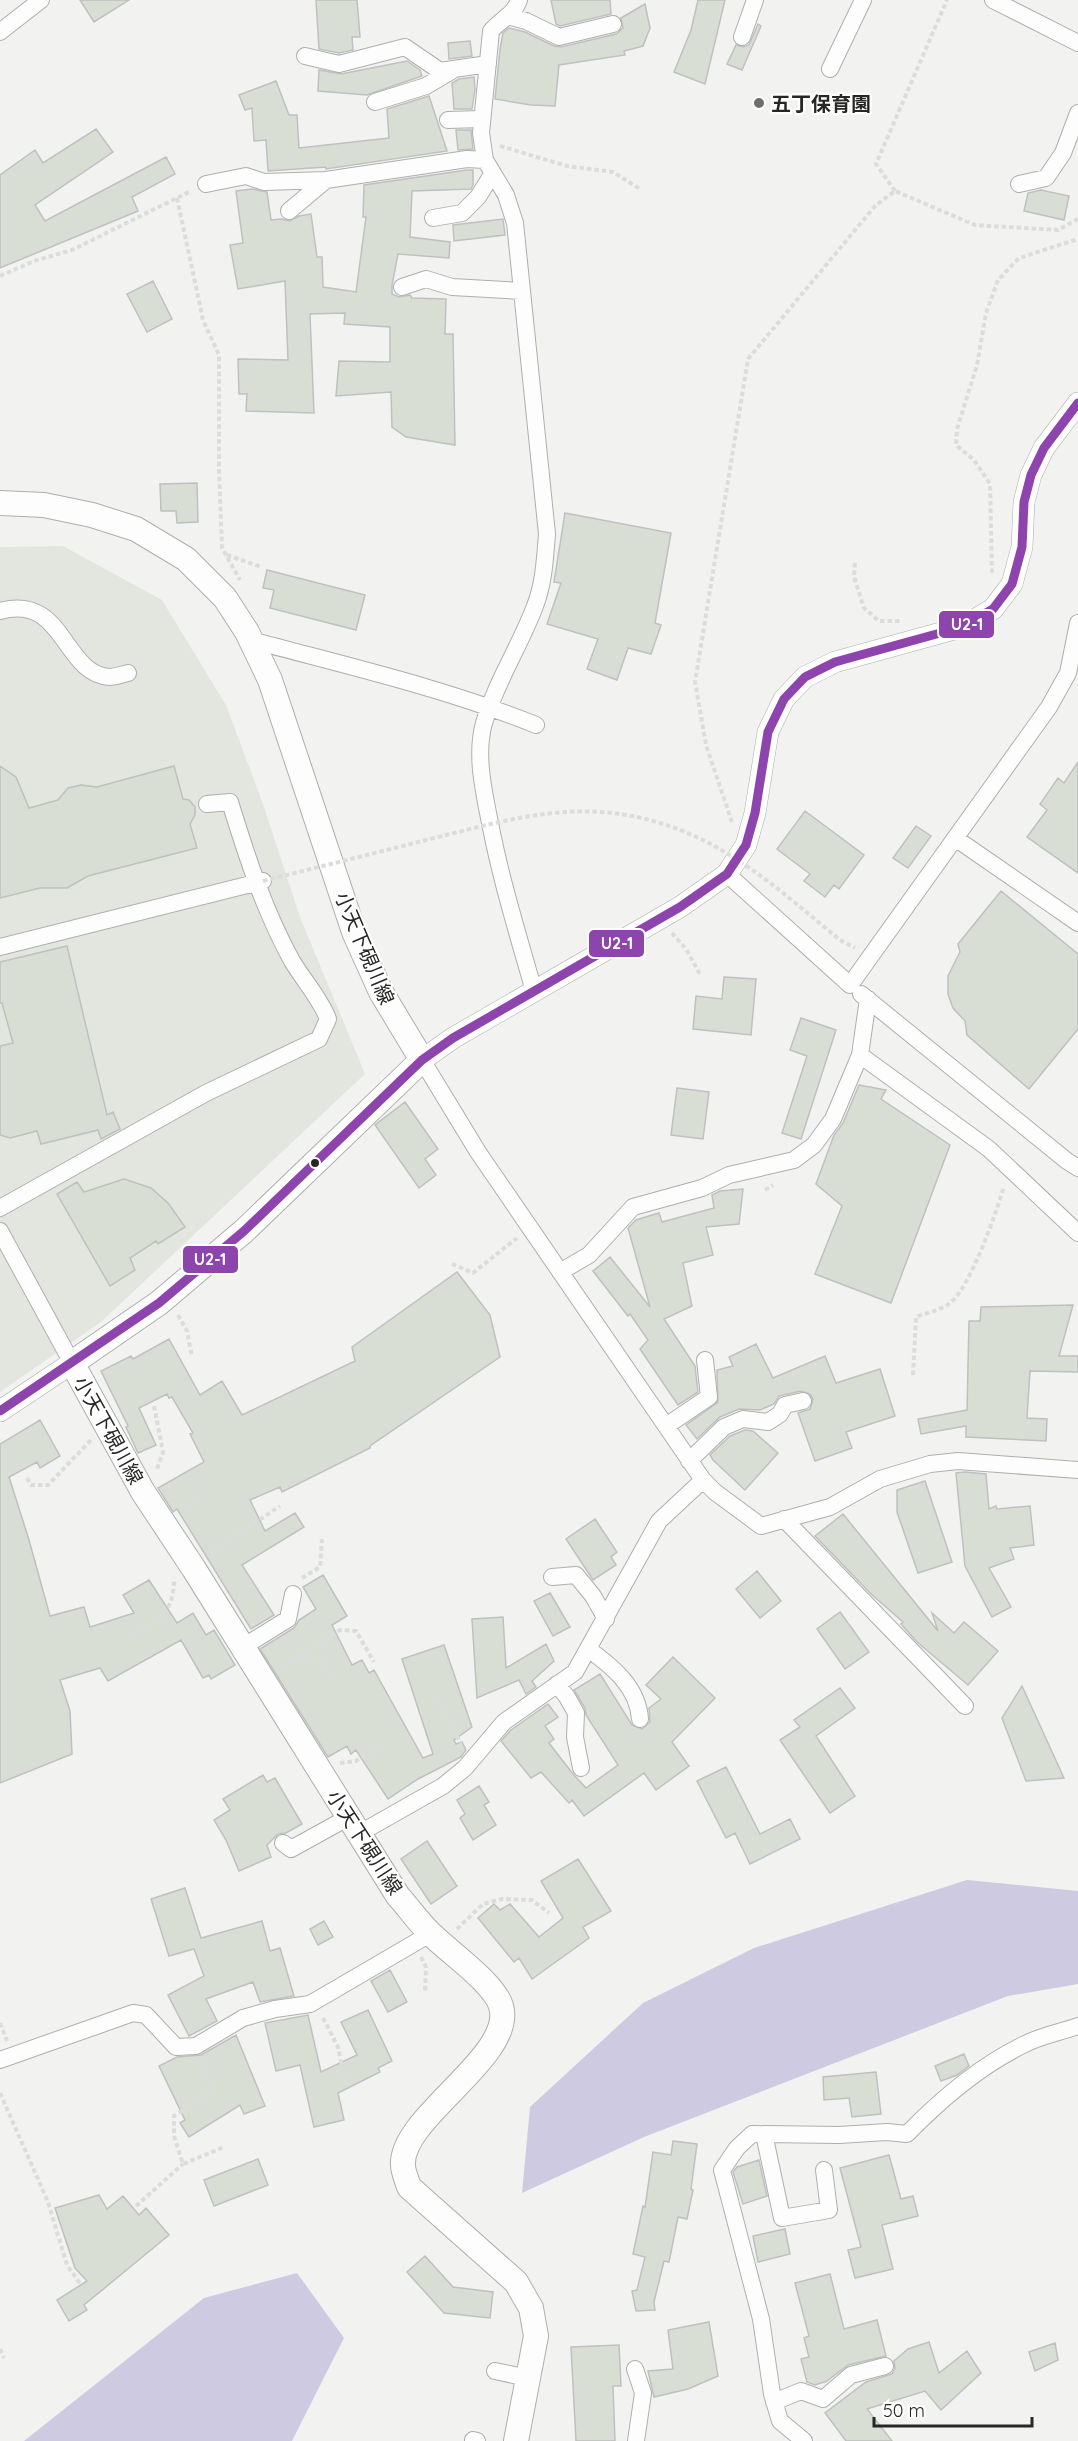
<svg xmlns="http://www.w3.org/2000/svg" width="1078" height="2441" font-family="Quicksand,'Noto Sans JP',sans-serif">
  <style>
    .built { fill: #e2e6df }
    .forest { fill: #cecae2 }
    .building { fill: #d9ded4; stroke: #bfc0bf; stroke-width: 1.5 }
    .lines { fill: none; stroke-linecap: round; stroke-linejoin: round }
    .minor-casing { stroke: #aeafad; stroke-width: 18 }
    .tertiary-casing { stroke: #aeafad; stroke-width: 22 }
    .secondary-casing { stroke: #aeafad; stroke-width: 26 }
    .path { stroke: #dbdcdb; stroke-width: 4; stroke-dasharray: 4.5 3; stroke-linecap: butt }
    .minor { stroke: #fdfdfd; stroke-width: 16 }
    .tertiary { stroke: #fdfdfd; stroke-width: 21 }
    .secondary { stroke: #fdfdfd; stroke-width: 24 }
    .path-bridge { stroke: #dbdcdb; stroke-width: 4; stroke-dasharray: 4.5 3; stroke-linecap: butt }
    .bus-1-casing { stroke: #fff; stroke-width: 14 }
    .bus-1 { stroke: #8e44ad; stroke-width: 9 }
    .poi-dot { fill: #6e6e6d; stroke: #fff; stroke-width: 2 }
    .bus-dot { fill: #272726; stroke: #fff; stroke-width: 2 }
    .labels { text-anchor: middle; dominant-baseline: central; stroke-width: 4.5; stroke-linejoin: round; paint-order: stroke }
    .poi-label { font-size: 20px; font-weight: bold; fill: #272726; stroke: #fff; text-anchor: start }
    .street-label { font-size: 20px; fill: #272726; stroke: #fff }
    .line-badge { stroke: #fff; stroke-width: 2 }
    .badge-label { font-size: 16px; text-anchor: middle; font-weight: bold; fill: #fff }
  </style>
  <rect width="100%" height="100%" fill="#f2f3f1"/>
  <path class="built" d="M63,546l99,54 64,105 37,99 37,113 65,157 -264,248 -101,70v-845z"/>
  <path class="forest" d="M967,1880l111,11v93l-70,12 -364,141 -122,56 8,-86 113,-104 111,-55z
    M297,2273l47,65 -52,103h-268l180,-143z"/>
  <path class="building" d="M80,0h49l-35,22z
    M316,0h41l3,37h-8l1,13 -14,3 -20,-4z
    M551,0h59l1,14 -51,12 -4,-2z
    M698,0h27l-20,84 -31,-12 17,-42z
    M645,4l5,24 -7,18 -19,5 1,4 -66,10 -4,41 -24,-1 -36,-6 5,-50 3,-16 6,-5 16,4 29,14 7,1 55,-13 7,-6 -2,-10z
    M758,24l3,2 -19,44 -15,-6 9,-19 7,2 6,-2z
    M470,41l2,15 -23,3 -1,-16z
    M407,61l13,9 2,6 -55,19 -49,-4 1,-21 22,4z
    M474,77l1,12 -3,20h-18l-2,-26 7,-4z
    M276,81l13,34h8l2,33 90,-10 -2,-29 42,-13 18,55 -121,18v-2l-58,4 -2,-31 -12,1 -2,-33 -7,2 -6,-15z
    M96,129l17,23 -78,53 10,16 121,-64 9,17 -43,23 6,14 -138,57v-93l35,-25 8,13z
    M456,130h15l2,19 -15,1z
    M467,170h6v15l-2,4 -59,2 -2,46 40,5 -1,16 -51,-4 -6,31v9l7,3 11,-2 2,3 34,1 -1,35h8l2,111 -49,-8 -14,-10 -1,-35 -55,4 3,-35 51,1v-35l-46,-3 1,-11 -35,1 4,99 -68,-2 1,-17h-8l-1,-35 50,1 -3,-79 -47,8 -8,-44 13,-2 -7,-52 16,-2 15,3 4,28 11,-1 8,2 9,-5 12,-2 6,43h5l1,30 33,5 10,-75h-3l1,-32z
    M1041,190l28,6 -5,24 -40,-9 4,-18z
    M503,219l2,16 -51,6 -1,-16z
    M153,281l19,38 -25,13 -20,-38z
    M197,483l1,39 -21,1 -1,-12h-15l-1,-27z
    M565,513l106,20 -16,90 6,2 -10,29 -23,-6 -11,32 -30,-11 11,-30 -51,-15 14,-41 -7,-1z
    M267,570l98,25 -9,35 -86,-22 4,-18 -11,-2z
    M1078,762v111l-51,-36 20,-27 -7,-6 18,-26 6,5z
    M0,766l16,11 13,31 29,-8 10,-12 13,-3 16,2 77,-21 9,33 6,1 6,7v8l-5,9 7,24 -109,28 -21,12h-27l-40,10z
    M805,811l59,44 -25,34 -5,-4 -9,12 -21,-16 6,-7 -33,-25z
    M916,826l15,10 -23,32 -15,-10z
    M1001,891l77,63v75l-49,60 -62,-54 -2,-14 -12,-13 -5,-14v-18l12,-24 -2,-8z
    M67,946l40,169 6,-3 7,17 -19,10 -3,-9 -57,14 -4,-13 -27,7 -10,-3v-89l13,-3 -11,-40h-2v-41z
    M724,977l32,2 -5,56 -58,-6 3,-33 26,3z
    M801,1018l35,12 -35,109 -19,-6 25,-77 -17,-6z
    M859,1085l27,5 -5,9 69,46 -59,158 -76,-29 27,-68 -26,-22 18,-49 9,-12z
    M677,1088l32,4 -6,47 -32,-4z
    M405,1102l33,47 -13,10 11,16 -17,13 -44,-63z
    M124,1179l27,9 17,15 17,24 -27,17 -2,-3 -26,17 5,12 -25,16 -53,-92 20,-12 7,10z
    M743,1189l-4,35 -33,3 7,28 -30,8 9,43 -28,13 31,47 3,26 -20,13 -38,-56 8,-9 -18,-26 -2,2 -35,-45 17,-14 40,50 -22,-79 8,-8 23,-7 3,9 52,-14 -2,-13 8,-4z
    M457,1272l33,43 10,42 -130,89v2l-88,44 -2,-5 -30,13 15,31 30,-18 9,14 -62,38 32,50 -23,14 -74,-120 -4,3 -15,-24 46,-26 -14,-28 3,-1 -21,-36 -3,1 -2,-4 -28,14 17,37 -18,8 -12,-26 2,-1 -27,-55 30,-15 2,3 36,-20 31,56 22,-14 20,34 113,-54 -3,-14z
    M1073,1305l-14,51h19v16l-48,-1 -3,47 20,1 -1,22 -80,-4v-11l-45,8 -3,-15 49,-9 2,-89h11l1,-14z
    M756,1344l17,34 52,-22 11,27 44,-14 15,47 -49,16 6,16 -37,13 -17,-48 12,-4 3,-10 -3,-5 -9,-3 -22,5 -5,8 -14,6 -21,-1 -19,8 -23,22 -11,-14 32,-23 -1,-32 16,-4 -4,-9z
    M40,1420l20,36 -20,12 -3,-6 -28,15 20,63 21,76 34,-9 6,20 44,-14 -11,-18 26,-15 28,43 16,-10 13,22 8,-5 21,35 -24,14 -2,-4 -6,3 -22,-38 -73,41 -8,-13 -40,12 10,31 2,43 -72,29v-339z
    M745,1430l8,1 25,22 -33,37 -32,-30 -3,-5 20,-19z
    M965,1472l21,2 3,35 7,-3 1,3 33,-3 4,39 -24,3 4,11 -25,9 22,39 -19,10 -27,-51 -9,-93z
    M925,1481l27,81 -34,11 -21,-61v-22z
    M843,1514l95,117 -6,-18 22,20 10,-11 34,29 -30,34 -51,-43 -16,-18 2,-2 -32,-28 -56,-58z
    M595,1519l22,33 -6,5 5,8 -23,15 -27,-41z
    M757,1571l24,30 -21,17 -24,-29z
    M323,1575l24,41 -15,9 20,40 10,-5 7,13 5,-3 49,88 10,-4 -31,-95 42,-14 28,82 -18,13 2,4 6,-2 4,8 -5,7 -43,22 -30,20 -32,-49 -5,4 -4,-8 -19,11 -68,-108 34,-21 5,-8 17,-11 -13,-22z
    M550,1593l20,34 -17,9 -19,-35z
    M840,1612l29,40 -24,17 -28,-40z
    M503,1617l3,51 40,-24 8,17 -22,20 4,6 -10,7 -7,-14 -42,18 -5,-79z
    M673,1657l42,41 -43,44 17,24 -33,24 -12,-17 -60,43 -12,-16 -3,3 -28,-31 -10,6 -30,-37 10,-11 37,-26 10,13 -13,9 9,13 -5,4 24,31 13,14 32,-23 -32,-50 -1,-7 -11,-18 26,-16 32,51 10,4 8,-7 -1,-14 12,-9 -15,-14z
    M1022,1686l42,92 -38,3 -24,-63z
    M840,1688l15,20 -39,28 39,60 -25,17 -50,-73 20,-13 -6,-7z
    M726,1767l34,67 30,-15 10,20 -50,25 -15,-31 -9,5 -29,-57z
    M263,1775l4,7 8,-4 27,46 -16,9 -8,1 -11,11 4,12 -32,14 -13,-31 -12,-20 16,-10 -7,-11z
    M479,1786l10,16 -5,3 12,20 -23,15 -13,-22 5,-4 -8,-14z
    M427,1841l30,45 -26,18 -30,-45z
    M578,1859l33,52 -28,16 6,11 -57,41 -13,-21 -5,4 -36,-44 16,-14 6,6 10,-6 29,33 24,-19 -22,-37z
    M185,1888l16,50 61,-17 8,30 10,-3 14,48 -34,6 -7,-20 -47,17 11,22 -28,15 -21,-41 36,-19 -10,-27 -25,7 -18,-57z
    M324,1921l9,16 -15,8 -8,-16z
    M390,1970l17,32 -19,10 -17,-31z
    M368,2010l24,51 -14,7 2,4 -42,21 6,27 -30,7 -14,-62 -24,6 -11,-48 43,-8 13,57 36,-17 -16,-33z
    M236,2035l29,71 -21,8 -4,-9 -51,32 -9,-14 5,-3 -26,-54 18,-9 24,-2z
    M964,2054l5,12 -12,9 -16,6 -6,-15z
    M876,2072l5,42 -29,3 -3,-19 -25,2 -1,-23z
    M673,2141l24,3 -6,45 2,1 -6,29 -9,-2 -9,45 -5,-1 -10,41 1,8 -19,1 -4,-20 5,-1 8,-33 -12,-3 10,-48 2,1 8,-55 18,3z
    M889,2155l12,44 12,-3 5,20 -36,9 11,44 -38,9 -7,-28 13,-3 -21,-79z
    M258,2159l10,26 -54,21 -10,-26z
    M759,2160l8,36 -24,8 -10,-32 4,-5z
    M99,2195l8,14 16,-13 16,19 7,-7 23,27 -85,70 3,5 -18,11 -12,-21 30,-19 -12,-13 -20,-60z
    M785,2229l5,25 -32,8 -5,-26z
    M425,2256l28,31 40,5 -3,26 -46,-5 -37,-41z
    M830,2274l14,55 33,-9 9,36 -38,9 -21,16 -12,4 -8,-3 -6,-23 8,-2 -5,-19 5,-2 -14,-53z
    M709,2322l9,54 -30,13 -34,8 -6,-26 25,-2 -5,-39z
    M929,2342l10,31 28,-22 14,22 -40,37 -16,-19 -58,18 25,32h-46l-21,-28 41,-31 26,-8 3,-6 -1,-7 14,-12z
    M1055,2343l3,17 -23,11 -6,-19z
    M619,2345l2,41h-8l2,55h-39l-5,-94z"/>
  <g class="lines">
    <defs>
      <path id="minor" d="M519,0c-5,15 -18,19 -28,31l-10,102 4,27 21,35 9,28 32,311c-2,24 -3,49 -12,72 -15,40 -39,76 -51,117 -9,32 0,69 6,100 11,57 28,112 44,168
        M993,0l85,43
        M507,16l19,5 33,16 54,-13
        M0,32l41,-32
        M742,37l13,-37
        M305,56l34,8 66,-17 35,24 48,-7
        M830,69l33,-69
        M375,102l51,-16 27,-16
        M448,120l33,-1
        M206,184l40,-8 18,6 62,-2 141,-21 18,1
        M1019,184l27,-6 17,-25 15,-40
        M289,211l37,-31
        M433,218l29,-5 16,-16 15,-24
        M402,287l24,-8 26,8 70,4
        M0,611c65,-18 62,63 110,66 5,0 13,-3 18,-4
        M251,640c96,26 193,48 285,85
        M955,838l123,85
        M727,874l123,111 199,-278 19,-34 10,-50
        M0,947l263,-66
        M861,994l206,167 11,7
        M860,1055l129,94 89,84
        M422,1060l56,92 225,328 12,12 46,34 69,-19 50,-28 50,-15 28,-3 120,9
        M0,1208l206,-115 113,-54 9,-20c-8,-21 -24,-38 -36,-58 -28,-51 -45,-104 -62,-159l-23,2
        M0,1231l72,132
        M560,1272l29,-17 44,-48 69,-19 27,-13 65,-15 20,-15 19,-26 27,-64 8,-56
        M666,1426l43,-29 -4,-37
        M689,1461l35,-34 19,-8 25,3 12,-8 5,-9 18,-4
        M784,1519l181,187
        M552,1577l24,-2 17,21 13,23
        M243,1647l45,-28 5,-25
        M588,1649c24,17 50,38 52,70
        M557,1684l10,13 9,16 -1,24 6,31
        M360,1833l83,-47 22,-18 39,-46 71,-50 84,-151 44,-41
        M283,1843l8,6 58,-32
        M0,2060l133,-47 13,2 30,32 20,-1 47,-28 32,-9 35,-5 120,-70
        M764,2134l18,84 47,-8 -5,-40
        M635,2369l8,24 -7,48
        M495,2371l33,7
        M774,2402l27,-11 22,8 28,-24 34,-9
        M473,2440l4,1
        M804,2441l-24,-20 -8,-27 -11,-75 -39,-149 15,-22 15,-14 87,1 48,-3 20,2c34,-35 74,-69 118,-90 16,-8 36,-12 53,-18"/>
      <path id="tertiary" d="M422,1060l31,-22 227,-131 47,-33 19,-29 9,-32 13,-81 16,-33 21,-22 30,-15 127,-35 31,-18 19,-25 10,-37 2,-45 7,-27 13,-27 34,-45
        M0,1411l72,-48"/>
      <path id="secondary" d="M0,503l44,2 48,10 44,14 50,30 39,39 22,34 23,48 84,252 27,60 41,68 -178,171 -85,72 -87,60 71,129 51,77 204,327c11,12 21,27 33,38 18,18 63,49 70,72 15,50 -101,111 -98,159 0,7 4,15 6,22l107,95 15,26 5,28 -20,105"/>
    </defs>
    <use href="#minor" class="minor-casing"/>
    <use href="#tertiary" class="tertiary-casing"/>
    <use href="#secondary" class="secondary-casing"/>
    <path class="path" d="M500,146l67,20 46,6 27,17
      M895,191l-19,-27 71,-164
      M177,198l26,122 16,35v115l3,78 18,32
      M0,276l34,-15 38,-11 119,-59
      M227,555l34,12
      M855,563l-1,14 10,31 15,13h22
      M992,573l-2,-89 -16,-24 -18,-15 1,-16 20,-64 9,-52 12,-33 21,-22 59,-19
      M732,822l-26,-77 -11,-63 53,-323 127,-153 20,-15 80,34 83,5 20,-11
      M672,933l14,16 15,27
      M840,940l15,8
      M765,1190l8,-5
      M452,1264l21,9 44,-35
      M178,1315l9,16 5,26
      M913,1375l3,-58c10,-4 25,-7 34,-14 20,-15 47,-92 54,-117
      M154,1406l9,46 -6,17
      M27,1478l4,7h17l43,-45
      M181,1510l21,-14
      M210,1553l70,-47
      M302,1578l18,-11 2,-28
      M127,1639c29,-17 47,-23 47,-61
      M301,1655l23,8 10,18
      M281,1668l59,-38 16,1 18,31
      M436,1696l25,48
      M340,1763l16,-2 27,-18
      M457,1929l26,-25 19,-5 30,1 17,13
      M421,1957l5,10 -1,26
      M323,2018l15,29 8,39
      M0,2023l7,18
      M201,2061l11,30 -38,25v20l9,28 41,-17
      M0,2093l48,109 19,63 14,20
      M136,2206l47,-42
      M0,2349l4,9"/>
    <use href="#minor" class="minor"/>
    <use href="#tertiary" class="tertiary"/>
    <use href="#secondary" class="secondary"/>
    <path class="path-bridge" d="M263,881c55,-14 109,-27 163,-41 89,-22 159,-45 249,-12 63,23 114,70 165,112"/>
    <defs>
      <path id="bus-1" d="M0,1411l159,-108 85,-72 178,-171 31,-22 227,-131 47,-33 19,-29 9,-32 13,-81 16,-33 21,-22 30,-15 127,-35 31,-18 19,-25 10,-37 2,-45 7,-27 13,-27 34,-45"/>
    </defs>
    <use href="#bus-1" class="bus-1-casing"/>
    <use href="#bus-1" class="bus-1"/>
  </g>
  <circle class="poi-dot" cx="759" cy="103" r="6"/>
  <circle class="bus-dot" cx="315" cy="1163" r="5"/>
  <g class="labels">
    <g class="poi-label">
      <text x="771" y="103">五丁保育園</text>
    </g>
    <g class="street-label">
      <text transform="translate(365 948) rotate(67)">小天下硯川線</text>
      <text transform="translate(109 1430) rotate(61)">小天下硯川線</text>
      <text transform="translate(365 1842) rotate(57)">小天下硯川線</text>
    </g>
  </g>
  <g class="line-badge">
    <rect x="938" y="610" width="57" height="29" rx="6" fill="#8e44ad"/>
    <rect x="588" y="929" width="57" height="29" rx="6" fill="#8e44ad"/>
    <rect x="182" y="1245" width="57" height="29" rx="6" fill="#8e44ad"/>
  </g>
  <g class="badge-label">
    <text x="967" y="630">U2-1</text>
    <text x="617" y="949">U2-1</text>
    <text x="210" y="1265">U2-1</text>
  </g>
  <path d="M874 2417v9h158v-9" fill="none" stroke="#272726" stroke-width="3"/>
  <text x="883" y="2417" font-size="18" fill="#272726" stroke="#ffffff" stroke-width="4.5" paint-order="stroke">50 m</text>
</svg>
